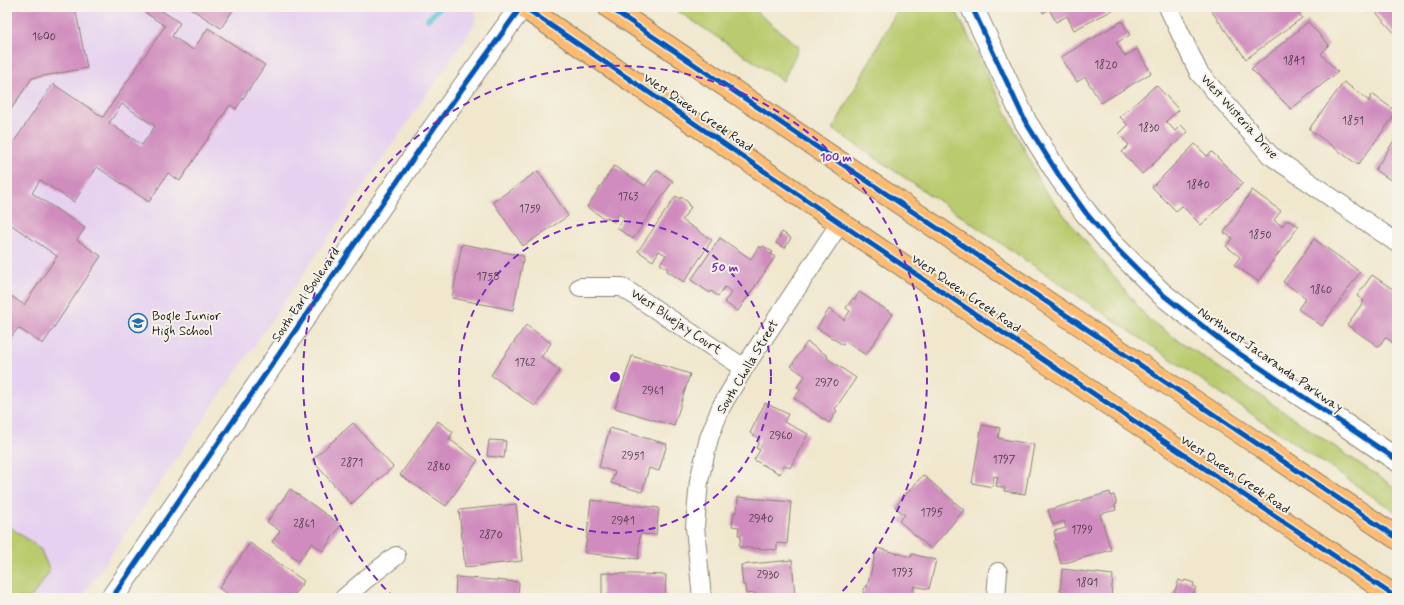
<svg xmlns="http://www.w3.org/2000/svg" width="1404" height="605" font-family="Mynerve,sans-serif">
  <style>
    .built { fill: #e6d2f0 }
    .green { fill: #b9cb6e; stroke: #6a7445 }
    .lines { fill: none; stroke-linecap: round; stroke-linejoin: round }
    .stream { stroke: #5cc5d8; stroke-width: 6 }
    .building { fill: #d08cbe; fill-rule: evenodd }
    .minor-casing { stroke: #868274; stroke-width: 20 }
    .tertiary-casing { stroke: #868274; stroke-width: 24 }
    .primary-casing { stroke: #868274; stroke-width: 24 }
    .minor { stroke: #fff; stroke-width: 18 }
    .tertiary { stroke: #fff; stroke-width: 22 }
    .primary { stroke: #febb71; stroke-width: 22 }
    .cycleway-casing { stroke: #f7f3e8; stroke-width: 8 }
    .cycleway { stroke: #0057b8; stroke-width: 5 }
    .ring { fill: none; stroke: #7b2cbf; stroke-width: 2; stroke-dasharray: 7 5 }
    .labels { text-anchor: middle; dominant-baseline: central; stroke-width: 4; stroke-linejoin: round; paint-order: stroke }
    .number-label { font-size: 11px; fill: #493844 }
    .street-label { font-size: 13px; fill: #1c1c1c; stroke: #f7f3e8 }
    .poi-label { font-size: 13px; fill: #1c1c1c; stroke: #f7f3e8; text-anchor: start }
    .centre { fill: #7b2cbf; stroke: #f7f3e8; stroke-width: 2 }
    .ring-label { font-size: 12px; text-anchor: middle; font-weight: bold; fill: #7b2cbf; stroke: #f7f3e8; stroke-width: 4; stroke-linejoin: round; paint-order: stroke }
  </style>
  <rect width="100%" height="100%" fill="#f7f3e8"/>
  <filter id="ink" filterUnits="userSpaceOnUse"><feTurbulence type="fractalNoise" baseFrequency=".025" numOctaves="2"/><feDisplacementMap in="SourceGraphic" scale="8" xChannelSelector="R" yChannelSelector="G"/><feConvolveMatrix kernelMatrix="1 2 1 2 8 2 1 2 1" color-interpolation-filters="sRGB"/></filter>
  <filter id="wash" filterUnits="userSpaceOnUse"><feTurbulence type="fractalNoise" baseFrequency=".012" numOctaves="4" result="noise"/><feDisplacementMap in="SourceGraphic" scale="16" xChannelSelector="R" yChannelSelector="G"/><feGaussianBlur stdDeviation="0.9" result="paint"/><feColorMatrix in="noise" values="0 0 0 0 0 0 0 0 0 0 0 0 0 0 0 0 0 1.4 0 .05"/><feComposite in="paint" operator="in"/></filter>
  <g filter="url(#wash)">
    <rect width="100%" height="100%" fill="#f0e7cd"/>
    <path class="built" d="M7,7h467l2,10 -3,10 -392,571h-74z"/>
    <path class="green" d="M672,7h79l48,40 -16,34z
      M899,7h55l91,184 104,129 248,169v24l-564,-384z
      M7,525l33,23 10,23 -19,27h-24z"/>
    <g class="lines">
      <path class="stream" d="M428,19l12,-12"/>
    </g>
    <g id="blocks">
      <path class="building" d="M7,7h68l12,61 -55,10 -25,37z
        M137,7h19l24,16 -8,13 21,14 15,-22 57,37 -29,44 -6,-4 -50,76 -12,-8 -19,29 -52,-35 -23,35 -34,-22 -8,13 53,35 -8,12 24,16 -58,88 -25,-16 -9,12 -2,-2v-45l17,12 33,-49 -50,-34v-70l46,-68 50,33 62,-91zM122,104l33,22 -13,19 -33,-22z
        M188,7h47l-14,21z
        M1040,7h79l-45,23 -7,-14 -11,6 -7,-13 -6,4z
        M1213,7h81l8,11 -56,41 -36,-50z
        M1363,7h34v29l-25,-28 -5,4z
        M1122,21l8,14 -14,8 9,13 12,-7 14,24 -50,30 -16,-26 -8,5 -16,-25z
        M1308,22l21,23 -8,9 17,18 -47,37 -40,-40z
        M1344,82l25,19 3,-7 25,18 -39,53 -49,-36z
        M1156,85l23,25 -13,11 9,10 6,-6 7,7 -46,42 -20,-22 7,-7 -10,-11 9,-9 -8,-8z
        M1397,136v48l-22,-14z
        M1195,144l12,12 5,-4 31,31 -42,42 -19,-19 -6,5 -24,-24z
        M614,166l31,20 11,-16 17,11 -40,58 -16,-11 7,-10 -5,-4 -5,8 -8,-5 -1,2 -18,-12z
        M538,171l30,45 -45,30 -30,-44z
        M1252,190l29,21 -7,9 8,6 5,-6 12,6 -41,55 -24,-16 6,-8 -14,-11 7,-8 -9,-5z
        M676,196l4,3 1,-2 8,6 -1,2 3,2 -9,13 30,20 -28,42 -17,-11 1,-2 -8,-5 6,-9 -7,-4 -6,10 -15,-10z
        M782,232l9,6 -6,10 -9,-5z
        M720,238l31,21 8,-13 3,2 1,-2 10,6 -2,2 4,3 -37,54 -14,-9 8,-10 -7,-5 -7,9 -7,-5 -1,2 -19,-13z
        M1314,239l46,33 -38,54 -24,-17 8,-11 -23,-16z
        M462,244l62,12 -11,54 -61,-12z
        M1372,275l25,17v51l-1,2 -11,-8 -6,10 -32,-22 17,-24 -7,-5z
        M859,292l34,22 -27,41 -20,-13 -3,3 -26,-17 12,-19 15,11 6,-9 -4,-3 7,-10 2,1z
        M526,325l25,18 -10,14 19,13 -25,36 -44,-31z
        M807,342l21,14 -1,2 29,20 -21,31 2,2 -8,12 -35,-25 7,-9 -4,-2 8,-11 -14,-10z
        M632,356l58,18 -16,52 -59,-18z
        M765,403l23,11 -4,8 24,12 -18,34 -6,-3 -4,9 -26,-14 6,-10 -4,-2 4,-9 -10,-6z
        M438,421l15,11 -4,7 29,21 -32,46 -46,-31z
        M353,423l40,44 -42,37 -39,-44z
        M982,425l18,3 -2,10 36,7 -9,49 -21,-3 1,-3 -9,-2 2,-9 -4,-1 -2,11 -20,-4z
        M610,428l57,16 -8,27 -10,-3 -7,24 -31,-9 4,-11 -16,-5z
        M489,440l17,1 -2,17 -17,-2z
        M923,475l41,35 -33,39 -32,-28 6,-6 -10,-8z
        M290,489l51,36 -18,26 -11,-8 -13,18 -27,-19 8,-11 -13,-9z
        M1110,492l1,4 3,-1 3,9 -2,1 1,5 -16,4 11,36 -50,14 -7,-23 2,-1 -2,-9 12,-3 -2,-7 -11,4 -5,-15z
        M738,497l53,5 -4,42 -10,-1v7l-38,-3 2,-12h-3l1,-8 -7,-1 2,-14h3z
        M591,500l68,8 -3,27 -16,-1 -2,25 -53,-6z
        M516,504l6,57 -57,6 -6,-57z
        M250,543l54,38 -12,17h-17l-2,-1 -1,1h-38l-15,-10z
        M877,548l34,9 1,-3 24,6 -7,29 -15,-3 -3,12h-49l3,-12 2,1z
        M792,560l3,36 16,-1v3h-55v-5l-10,1 -1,-9h-2l-2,-20z
        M1062,569l51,6 -2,23h-49l1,-7h-3z
        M602,573l64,2 -1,23h-63z
        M456,577l63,5 -1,16h-63z
        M1179,580l5,2 1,-2 9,3 -1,3 3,1 -4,11h-20z"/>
    </g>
  </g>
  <g filter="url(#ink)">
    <use href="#blocks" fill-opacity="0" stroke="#868274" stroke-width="1"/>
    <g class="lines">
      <defs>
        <path id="minor" d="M1168,7l31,66 71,82 127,88
          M580,287h42l122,81
          M344,598l22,-19 30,-23
          M702,598l-7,-71 4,-46 10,-43 12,-31 23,-39 96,-145
          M996,598l2,-26"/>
        <path id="tertiary" d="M972,7l53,114 35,56 26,36 25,30 51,51 66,52 169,114
          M112,598l322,-470 87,-121"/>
        <path id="primary" d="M524,7l316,216 557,375
          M609,7l788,531"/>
      </defs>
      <use href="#minor" class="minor-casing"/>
      <use href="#tertiary" class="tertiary-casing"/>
      <use href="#primary" class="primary-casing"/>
      <use href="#minor" class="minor"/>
      <use href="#tertiary" class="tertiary"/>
      <use href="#primary" class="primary"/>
      <defs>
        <path id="cycleway" d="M524,7l316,216 557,375
          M609,7l788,531
          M972,7l53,114 35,56 26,36 25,30 51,51 66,52 169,114
          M112,598l322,-470 87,-121"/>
      </defs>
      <use href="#cycleway" class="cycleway-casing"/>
      <use href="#cycleway" class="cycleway"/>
    </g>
  </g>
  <g class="ring">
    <circle cx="615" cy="377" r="156"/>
    <path d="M394 598A312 312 0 1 1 836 598"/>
  </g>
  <defs>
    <symbol id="school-ring" viewBox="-11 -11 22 22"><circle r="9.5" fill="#f7f3e8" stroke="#1f6fb2" stroke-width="1.5"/><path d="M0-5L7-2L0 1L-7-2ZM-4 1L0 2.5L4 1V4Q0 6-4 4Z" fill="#1f6fb2"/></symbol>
  </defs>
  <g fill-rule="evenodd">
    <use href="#school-ring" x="127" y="312" width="22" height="22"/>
  </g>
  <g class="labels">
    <g class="number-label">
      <text x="44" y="37">1600</text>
      <text x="1294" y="61">1841</text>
      <text x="1106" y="65">1820</text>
      <text x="1353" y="121">1851</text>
      <text x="1149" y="128">1830</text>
      <text x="1198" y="185">1840</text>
      <text x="628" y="197">1763</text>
      <text x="530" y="209">1759</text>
      <text x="1260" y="235">1850</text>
      <text x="488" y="277">1758</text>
      <text x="1321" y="290">1860</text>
      <text x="525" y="363">1762</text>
      <text x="827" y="383">2970</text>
      <text x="653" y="391">2961</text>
      <text x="781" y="436">2960</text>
      <text x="633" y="456">2951</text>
      <text x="1004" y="460">1797</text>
      <text x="352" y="463">2871</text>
      <text x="439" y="467">2880</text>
      <text x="932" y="513">1795</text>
      <text x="761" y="519">2940</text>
      <text x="623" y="521">2941</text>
      <text x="304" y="524">2861</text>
      <text x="1082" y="530">1799</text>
      <text x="491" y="535">2870</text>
      <text x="902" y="573">1793</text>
      <text x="768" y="575">2930</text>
      <text x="1087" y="583">1801</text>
    </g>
    <g class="street-label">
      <text transform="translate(698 113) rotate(34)">West Queen Creek Road</text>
      <text transform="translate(1239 117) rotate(48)">West Wisteria Drive</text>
      <text transform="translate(966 294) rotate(34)">West Queen Creek Road</text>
      <text transform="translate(306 295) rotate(-56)">South Earl Boulevard</text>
      <text transform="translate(676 322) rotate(34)">West Bluejay Court</text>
      <text transform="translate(1270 360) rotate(35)">Northwest Jacaranda Parkway</text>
      <text transform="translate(748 367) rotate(-59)">South Cholla Street</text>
      <text transform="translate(1235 475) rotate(34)">West Queen Creek Road</text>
    </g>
    <g class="poi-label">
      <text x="152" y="316">Bogle Junior<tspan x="152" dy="15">High School</tspan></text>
    </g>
  </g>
  <circle cx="615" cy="377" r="6" class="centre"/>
  <g class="ring-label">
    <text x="836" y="161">100 m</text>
    <text x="725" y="271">50 m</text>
  </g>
  <rect width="1404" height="605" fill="none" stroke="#f7f3e8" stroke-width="24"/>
</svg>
